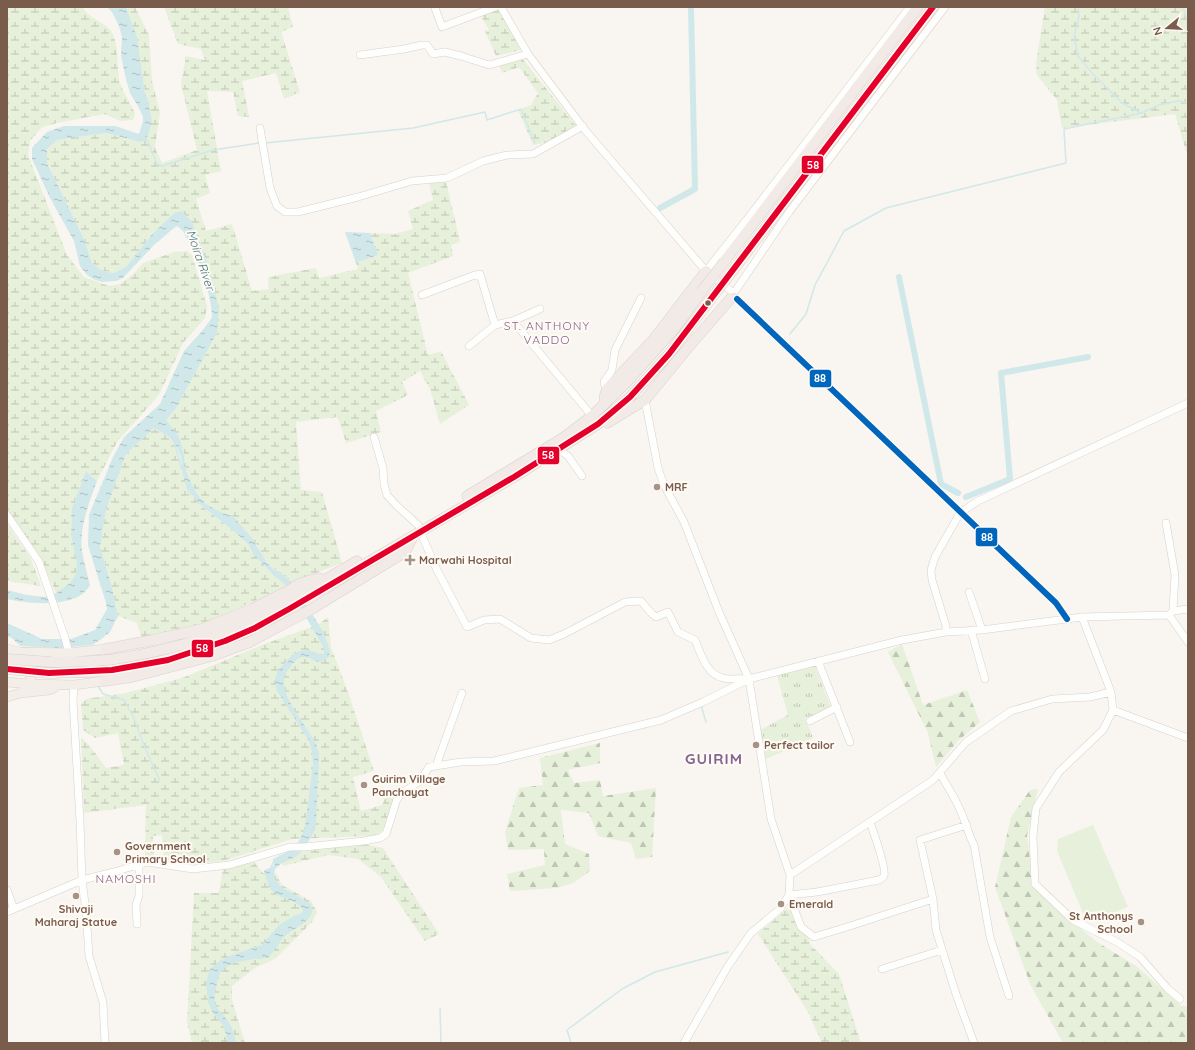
<svg xmlns="http://www.w3.org/2000/svg" width="1195" height="1050" font-family="Quicksand,sans-serif">
  <style>
    .grass { fill: url(#grass-tufts) }
    .forest { fill: url(#forest-firs) }
    .wetland { fill: url(#wetland-marsh) }
    .pitch { fill: #e7f0db }
    .water { fill: url(#water-ripples) }
    .lines { fill: none; stroke-linecap: round; stroke-linejoin: round }
    .stream { stroke: #d0e8ea; stroke-width: 1.5 }
    .canal { stroke: #d0e8ea; stroke-width: 6 }
    .minor-casing { stroke: #d7d1cb; stroke-width: 8 }
    .major-casing { stroke: #dad1cc; stroke-width: 10 }
    .highway-casing { stroke: #dad1cc; stroke-width: 11 }
    .minor { stroke: #fefefd; stroke-width: 7 }
    .major { stroke: #f3eee8; stroke-width: 9 }
    .highway { stroke: #f2eae7; stroke-width: 10 }
    .highway-bridge-casing { stroke: #dad1cc; stroke-width: 11; stroke-linecap: butt }
    .highway-bridge { stroke: #f2eae7; stroke-width: 10 }
    .bus-1-casing { stroke: #fffaf3; stroke-width: 9 }
    .bus-2-casing { stroke: #fffaf3; stroke-width: 9 }
    .bus-1 { stroke: #e4002b; stroke-width: 6 }
    .bus-2 { stroke: #0065bd; stroke-width: 6 }
    .bus-dot { fill: #7a5c4d; stroke: #fffaf3; stroke-width: 1.5 }
    .poi-dot { fill: #a69286; stroke: #fffaf3; stroke-width: 1.5 }
    .labels { text-anchor: middle; dominant-baseline: central; stroke-width: 4; stroke-linejoin: round; paint-order: stroke }
    .poi-label { font-size: 11px; font-weight: bold; fill: #7a5c4d; stroke: #fffaf3; text-anchor: start }
    .water-label { font-size: 12px; font-style: italic; fill: #437c86; stroke: #fffaf3 }
    .neighbourhood-label { font-size: 12px; letter-spacing: 1px; fill: #846695; stroke: #fffaf3 }
    .district-label { font-size: 15px; font-weight: bold; letter-spacing: 1px; fill: #846695; stroke: #fffaf3 }
    .line-badge { stroke: #fffaf3; stroke-width: 1.5 }
    .badge-label { font-size: 11px; text-anchor: middle; font-weight: bold; fill: #fff }
  </style>
  <defs>
    <pattern id="grass-tufts" width="24" height="20" patternUnits="userSpaceOnUse"><rect width="24" height="20" fill="#e7f0db"/><path d="M3 7l-1-3M5 7V3M7 7l1-3M15 17l-1-3M17 17v-4M19 17l1-3" fill="none" stroke="#c0c6b4"/></pattern>
    <pattern id="forest-firs" width="22" height="20" patternUnits="userSpaceOnUse"><rect width="22" height="20" fill="#e7f0db"/><path d="M5 1l3.5 6h-7zM16 11l3.5 6h-7z" fill="#c0c6b4"/></pattern>
    <pattern id="wetland-marsh" width="20" height="14" patternUnits="userSpaceOnUse"><rect width="20" height="14" fill="#e7f0db"/><path d="M1 5h8M5 5V1M11 12h8M15 12V8" fill="none" stroke="#c0c6b4"/></pattern>
    <pattern id="water-ripples" width="26" height="14" patternUnits="userSpaceOnUse"><rect width="26" height="14" fill="#d0e8ea"/><path d="M2 4q2-2 4 0t4 0M15 11q2-2 4 0t4 0" fill="none" stroke="#aebfc0"/></pattern>
  </defs>
  <rect width="100%" height="100%" fill="#f9f5f0"/>
  <path class="grass" d="M815,666l16,42 -26,10 8,20 -47,21 -6,-29 28,-15 -11,-40z"/>
  <path class="forest" d="M902,644l21,61 44,-15 13,32 -22,19 -22,26 -8,-34 -40,-81z
    M600,743v20l-32,7 6,13 26,-3 3,16 53,-8 -4,69 -16,2 -5,-16 -33,-7 -9,-23 -28,-3 4,34 24,10 1,17 -17,12 -16,5 -47,3 -3,-17 38,-9 -1,-16 -36,1 -3,-18 14,-44 24,-3 -3,-27z
    M1038,789l-11,46 5,42 16,24 49,41 39,24 46,40h6v37h-125l-33,-59 -35,-97 16,-70 19,-27z"/>
  <path class="wetland" d="M7,7h76c5,12 22,15 28,24 9,15 5,35 9,52 3,9 11,21 15,30l-2,7 -13,1 -16,-7 -47,9 -15,4 -12,14 -2,14 39,100 17,22 25,9 11,-2 12,-9 11,-12 31,-11 13,-1 5,4 15,51 -2,12 -22,25 -24,52 -42,47 -20,39 -11,-10c-8,22 -16,40 -15,63 1,13 9,27 5,40 -3,9 -12,14 -20,19l-16,-36 -33,-48z
    M124,7h11l14,28 3,46 8,32 -5,35 7,15 35,-13 -16,-66 5,-28 19,4 -4,-11 -23,-5 -14,-37h124l5,20 -12,5 19,60 -16,7 -8,-26 -34,8 7,36 -11,-1 -5,-24 -26,-1 14,80 -16,4 5,18 -14,6 10,32 26,-7 20,67 17,-2 -1,-12 48,-9 3,10 39,-9 -2,-6 22,-8 -8,-22 25,1 18,-5 -5,-18 25,-11 -4,-18 17,-1 14,61 -9,3 2,11 -45,17 20,82 13,-4 28,54 -29,19 -10,-35 -10,-18 -18,11 6,13 -32,16 5,21 -35,11 -8,-26 -42,5 5,68 21,2 20,71 -50,19 -25,-19 -7,-10 -3,-8 -23,-28 -18,-7 -11,-7 -7,-8 -7,-12 -5,-13 -3,-20 -4,-14 -13,-16 9,-10 42,-77 -7,-63 -36,-57 -21,20 -27,34 -13,6 -12,-3 -9,-7 -8,-24 -37,-76v-14l10,-9 49,-7 34,9 8,-42 -3,-7 -8,-56z
    M1045,7h143v151l-13,-44 -113,14 -5,-28 -20,-25 -1,-12z
    M499,10l22,40 -25,6 -11,-25 4,-1 -8,-14z
    M522,58l54,68 -28,16 -15,3 -15,-35 13,-5 7,-12 -19,-26 -17,6 -3,-8z
    M153,428l16,9 8,10 4,10 2,19 15,27 38,30 13,12 5,9 20,22 13,10 -81,37 -64,15 -5,-15 -19,-7 -6,-29 -12,-40 6,-37 20,-56z
    M7,524l24,35 10,27 -34,-5z
    M328,617l3,30 18,48 25,76 -21,6 8,34 21,-6 4,-9 8,3 -6,22 -8,12 -9,3 -79,3 -69,22 -27,3 -32,-4 -2,-25 -9,1 1,22 -9,-1 1,-52 -62,8 -3,-76 9,9 16,22 18,-3 -6,-32 -23,5 -12,-8 -2,-26 5,-5 40,-6 56,-15 85,-35 39,-14 13,-5z
    M359,843l24,5 56,86 -14,7 -44,-64 -23,-18 -30,-4 -45,11 -5,-11z
    M254,862l9,11h13l6,12 29,16 6,11 -5,10 -37,37 -20,9 -23,18v14l13,43h-53l-5,-21 7,-129h25l4,-25z
    M789,907l9,22 10,8 3,8 28,29 22,69h-39l-14,-31 -50,-78z"/>
  <path class="pitch" d="M1093,825l35,82 -26,10 -4,-6 -15,2 -26,-62 1,-12z"/>
  <path class="water" d="M107,7h17l2,1 11,29 8,56 3,7 4,22 -6,19 -6,1 -34,-9 -49,7 -10,9v14l37,76 8,24 9,7 12,3 13,-6 27,-34 21,-20 8,-2 10,11 18,48 9,40 -2,23 -42,77 -9,10 13,16 4,14 3,20 5,13 7,12 7,8 11,7 18,7 18,21 15,25 9,8 16,11 32,51 6,18 -1,6 -6,4 -5,1c-12,-5 -17,-9 -26,3 -3,4 -7,9 -8,13 -2,22 22,46 31,64 2,4 3,8 4,12l-3,72 -4,10 -11,16 -5,5 -14,6 -7,6 -1,6 1,4 6,8 30,17c7,17 -18,23 -27,33 -5,5 -9,15 -15,19 -4,3 -11,3 -15,3 -12,2 -27,4 -34,14 -2,4 -3,10 -4,15 -5,21 4,20 13,35 4,6 6,13 7,20h-8l-2,-9 -4,-10 -9,-11 -5,-11 -2,-19 4,-14 11,-9 16,-7 25,-8 17,-20 15,-9 8,-3 1,-3c-6,-10 -18,-10 -27,-16 -8,-5 -9,-15 -12,-23l2,-2 5,-1 3,-3 -1,-6c17,-8 26,-12 32,-32l8,-63 -1,-12 -3,-11 -32,-50 -2,-12 3,-9 15,-16 6,-3 10,-1 7,3 6,1 2,-1v-4l-8,-15 -29,-48 -13,-10 -21,-22 -4,-9 -13,-12 -38,-30 -12,-18 -3,-9 -2,-19 -4,-10 -8,-10 -15,-9 -28,26 -20,56 -6,37 12,40 6,29 -8,16 -10,8 -8,5 -32,3 -40,-2 -8,-8 -5,-2v-13l35,16h29l24,-9 12,-21 -1,-6 -18,-58 1,-30 24,-58 11,-20 36,-33 24,-53 18,-20 9,-12 1,-3 -1,-11 -7,-32 -21,-42 -6,-5 -3,2 -20,17 -31,33 -7,3 -14,1 -9,-3 -6,-4 -7,-9 -6,-25 -24,-43 -18,-39v-11l15,-16 17,-6h51l24,8 4,-13v-4l-5,-11 -8,-13 -4,-14 -5,-23 1,-19 -3,-11 -7,-14z
    M345,232l25,1 8,22 -22,8z
    M86,471l11,10c-8,22 -18,46 -15,70 2,11 5,23 8,34 -12,24 -61,19 -83,14v-9l20,5 18,2 11,-4 14,-10 6,-9 1,-10 -6,-29 1,-27z"/>
  <g class="lines">
    <path class="stream" d="M1078,7l1,9 -5,20 4,20 14,17 30,30 19,10 18,-8 19,-4 10,2
      M1183,7l5,16
      M146,137l11,27 5,2 51,-16 46,-7
      M265,143l148,-15 72,-16 2,8 34,-11 14,34
      M790,334l16,-20 9,-29 29,-54 42,-23 180,-45 -2,-34 77,-16
      M175,445l7,25
      M187,487l2,5 4,3
      M273,570l9,4 1,2
      M98,686l5,8 21,6 8,14 14,36 14,31
      M701,705l5,17
      M270,869l4,-8
      M440,1008l1,35
      M571,1043l-4,-13 55,-41 33,-17 73,-20"/>
    <path class="canal" d="M660,208l35,-19 -4,-182
      M899,277l42,207 17,9
      M966,497l44,-18 -9,-106 87,-16"/>
    <defs>
      <path id="minor" d="M501,7l27,47 57,76 121,141 25,20
        M435,8l7,19 53,-20
        M360,55l44,-6 18,-4h5l6,9 12,-2 16,4 28,9 39,-11
        M260,128l10,60 7,18 8,6h13l60,-15 54,-16 35,-3 36,-17 24,-6 26,-1 50,-28
        M706,271l42,-53 162,-211
        M736,290l53,-78 156,-205
        M422,295l50,-19 8,-2 15,51
        M737,299l319,304 11,16
        M540,309l-27,12 79,95
        M469,346l26,-21 18,-4
        M606,390l-2,-8 8,-12 3,-20 26,-52
        M645,400l13,68 6,17 20,37 35,90 30,67 22,140 19,56 -1,20 -9,14 -29,24 -23,33 -44,77
        M374,437l9,31 1,16 3,11 8,9 23,21
        M558,449l10,7 14,20
        M7,515l32,47 26,76 4,15
        M1166,523l9,52 -2,36
        M420,531l17,39 30,57 17,-7 16,-1 31,19 18,2 15,-6 61,-32 16,-1 11,13 4,3 12,-5 10,20 17,8c6,14 11,34 28,38 6,2 18,0 26,1
        M969,592l13,38
        M1170,614l3,-3 15,-2
        M1082,617l29,75 2,18 -10,20 -44,42 -23,36 -3,28 2,48 38,36 44,22 23,15 28,32 12,10
        M971,630l14,49
        M946,632v-6l-14,-46 -1,-10 4,-13 25,-44 18,-12 210,-98
        M818,661l32,81
        M74,685l-1,15 7,121 2,59 4,31 3,45 14,46 2,41
        M1113,710l75,28
        M810,721l27,-14
        M436,766l26,-73
        M940,773c6,12 15,24 20,37 6,12 8,24 14,35l16,92 19,59
        M870,822c3,9 17,47 14,54 -1,2 -4,3 -5,4l-62,12 -28,3 12,32 13,10 36,-11 83,-27
        M967,825l-47,15 13,59 3,31 20,64 18,49
        M790,875l143,-95 33,-38 45,-31 41,-12 38,-2 21,-5
        M7,890l7,19
        M7,912l75,-32 32,-8 33,-10 46,7 36,-4 61,-18h14l60,-6 16,-3 6,-4 11,-35 8,-8 15,-10 9,-14 32,-5 33,-1 167,-41 42,-18 46,-23 153,-39 44,-8 36,-2 100,-13 87,-2 19,27
        M137,924l-1,-19 3,-9v-31
        M882,969l60,-19"/>
      <path id="major" d="M7,649l13,3 49,1 37,-4
        M7,682l23,2 44,1 30,-4
        M21,693l28,-3 5,-2
        M7,697l14,-4 9,-9 3,-31"/>
      <path id="highway" d="M724,262l194,-255
        M734,269l199,-262
        M604,404l1,-9 2,-6 46,-49 53,-69
        M607,423l38,-23 41,-50 45,-52
        M467,496l96,-58 29,-22 35,-34 48,-54 26,-36
        M106,649l47,-9 49,-11 50,-20 34,-17 15,-9 18,-5
        M51,662c22,0 43,0 64,-3 46,-7 93,-20 135,-39 37,-17 72,-39 107,-59
        M49,673c21,-1 43,0 64,-3 50,-6 96,-22 142,-42l259,-151 84,-53 32,-27 39,-43 41,-54
        M104,681l28,-4 80,-21 38,-14 60,-32 95,-58 8,-16"/>
    </defs>
    <use href="#minor" class="minor-casing"/>
    <use href="#major" class="major-casing"/>
    <use href="#highway" class="highway-casing"/>
    <use href="#minor" class="minor"/>
    <use href="#major" class="major"/>
    <use href="#highway" class="highway"/>
    <defs>
      <path id="highway-bridge" d="M701,292l23,-30
        M710,300l24,-31
        M7,659l44,3
        M7,669l42,4"/>
    </defs>
    <use href="#highway-bridge" class="highway-bridge-casing"/>
    <use href="#highway-bridge" class="highway-bridge"/>
    <defs>
      <path id="bus-1" d="M7,669l42,4 63,-3 56,-10 57,-19 30,-13 34,-19 225,-132 84,-53 32,-27 39,-43 264,-347"/>
      <path id="bus-2" d="M737,299l319,304 11,16"/>
    </defs>
    <use href="#bus-1" class="bus-1-casing"/>
    <use href="#bus-2" class="bus-2-casing"/>
    <use href="#bus-1" class="bus-1"/>
    <use href="#bus-2" class="bus-2"/>
  </g>
  <circle class="bus-dot" cx="708" cy="303" r="3.5"/>
  <g class="poi-dot">
    <circle cx="657" cy="487" r="4"/>
    <path d="M408 554h4v4h4v4h-4v4h-4v-4h-4v-4h4z"/>
    <circle cx="756" cy="745" r="4"/>
    <circle cx="364" cy="785" r="4"/>
    <circle cx="117" cy="852" r="4"/>
    <circle cx="76" cy="896" r="4"/>
    <circle cx="781" cy="904" r="4"/>
    <circle cx="1141" cy="922" r="4"/>
  </g>
  <g class="labels">
    <g class="poi-label">
      <text x="665" y="487">MRF</text>
      <text x="419" y="560">Marwahi Hospital</text>
      <text x="764" y="745">Perfect tailor</text>
      <text x="372" y="779">Guirim Village<tspan x="372" dy="13">Panchayat</tspan></text>
      <text x="125" y="846">Government<tspan x="125" dy="13">Primary School</tspan></text>
      <text x="789" y="904">Emerald</text>
      <text x="76" y="909" text-anchor="middle">Shivaji<tspan x="76" dy="13">Maharaj Statue</tspan></text>
      <text x="1133" y="916" text-anchor="end">St Anthonys<tspan x="1133" dy="13">School</tspan></text>
    </g>
    <g class="water-label">
      <text transform="translate(201 260) rotate(71)">Moira River</text>
    </g>
    <g class="neighbourhood-label">
      <text x="547" y="325">ST. ANTHONY<tspan x="547" dy="14">VADDO</tspan></text>
      <text x="126" y="878">NAMOSHI</text>
    </g>
    <g class="district-label">
      <text x="714" y="758">GUIRIM</text>
    </g>
  </g>
  <g class="line-badge">
    <rect x="801" y="155" width="23" height="19" rx="4" fill="#e4002b"/>
    <rect x="809" y="369" width="23" height="19" rx="4" fill="#0065bd"/>
    <rect x="537" y="446" width="23" height="19" rx="4" fill="#e4002b"/>
    <rect x="975" y="527" width="23" height="20" rx="4" fill="#0065bd"/>
    <rect x="191" y="639" width="23" height="19" rx="4" fill="#e4002b"/>
  </g>
  <g class="badge-label">
    <text x="813" y="169">58</text>
    <text x="820" y="382">88</text>
    <text x="548" y="459">58</text>
    <text x="987" y="541">88</text>
    <text x="202" y="652">58</text>
  </g>
  <rect width="1195" height="1050" fill="none" stroke="#7a5c4d" stroke-width="16"/>
  <g transform="translate(1167 28) rotate(252)" stroke="#fffaf3" stroke-width="3" paint-order="stroke">
  <path d="M0-3L7 15L0 10L-7 15Z" fill="#7a5c4d"/>
  <text y="-6" font-size="11" font-weight="bold" text-anchor="middle" fill="#7a5c4d">N</text>
  </g>
</svg>
